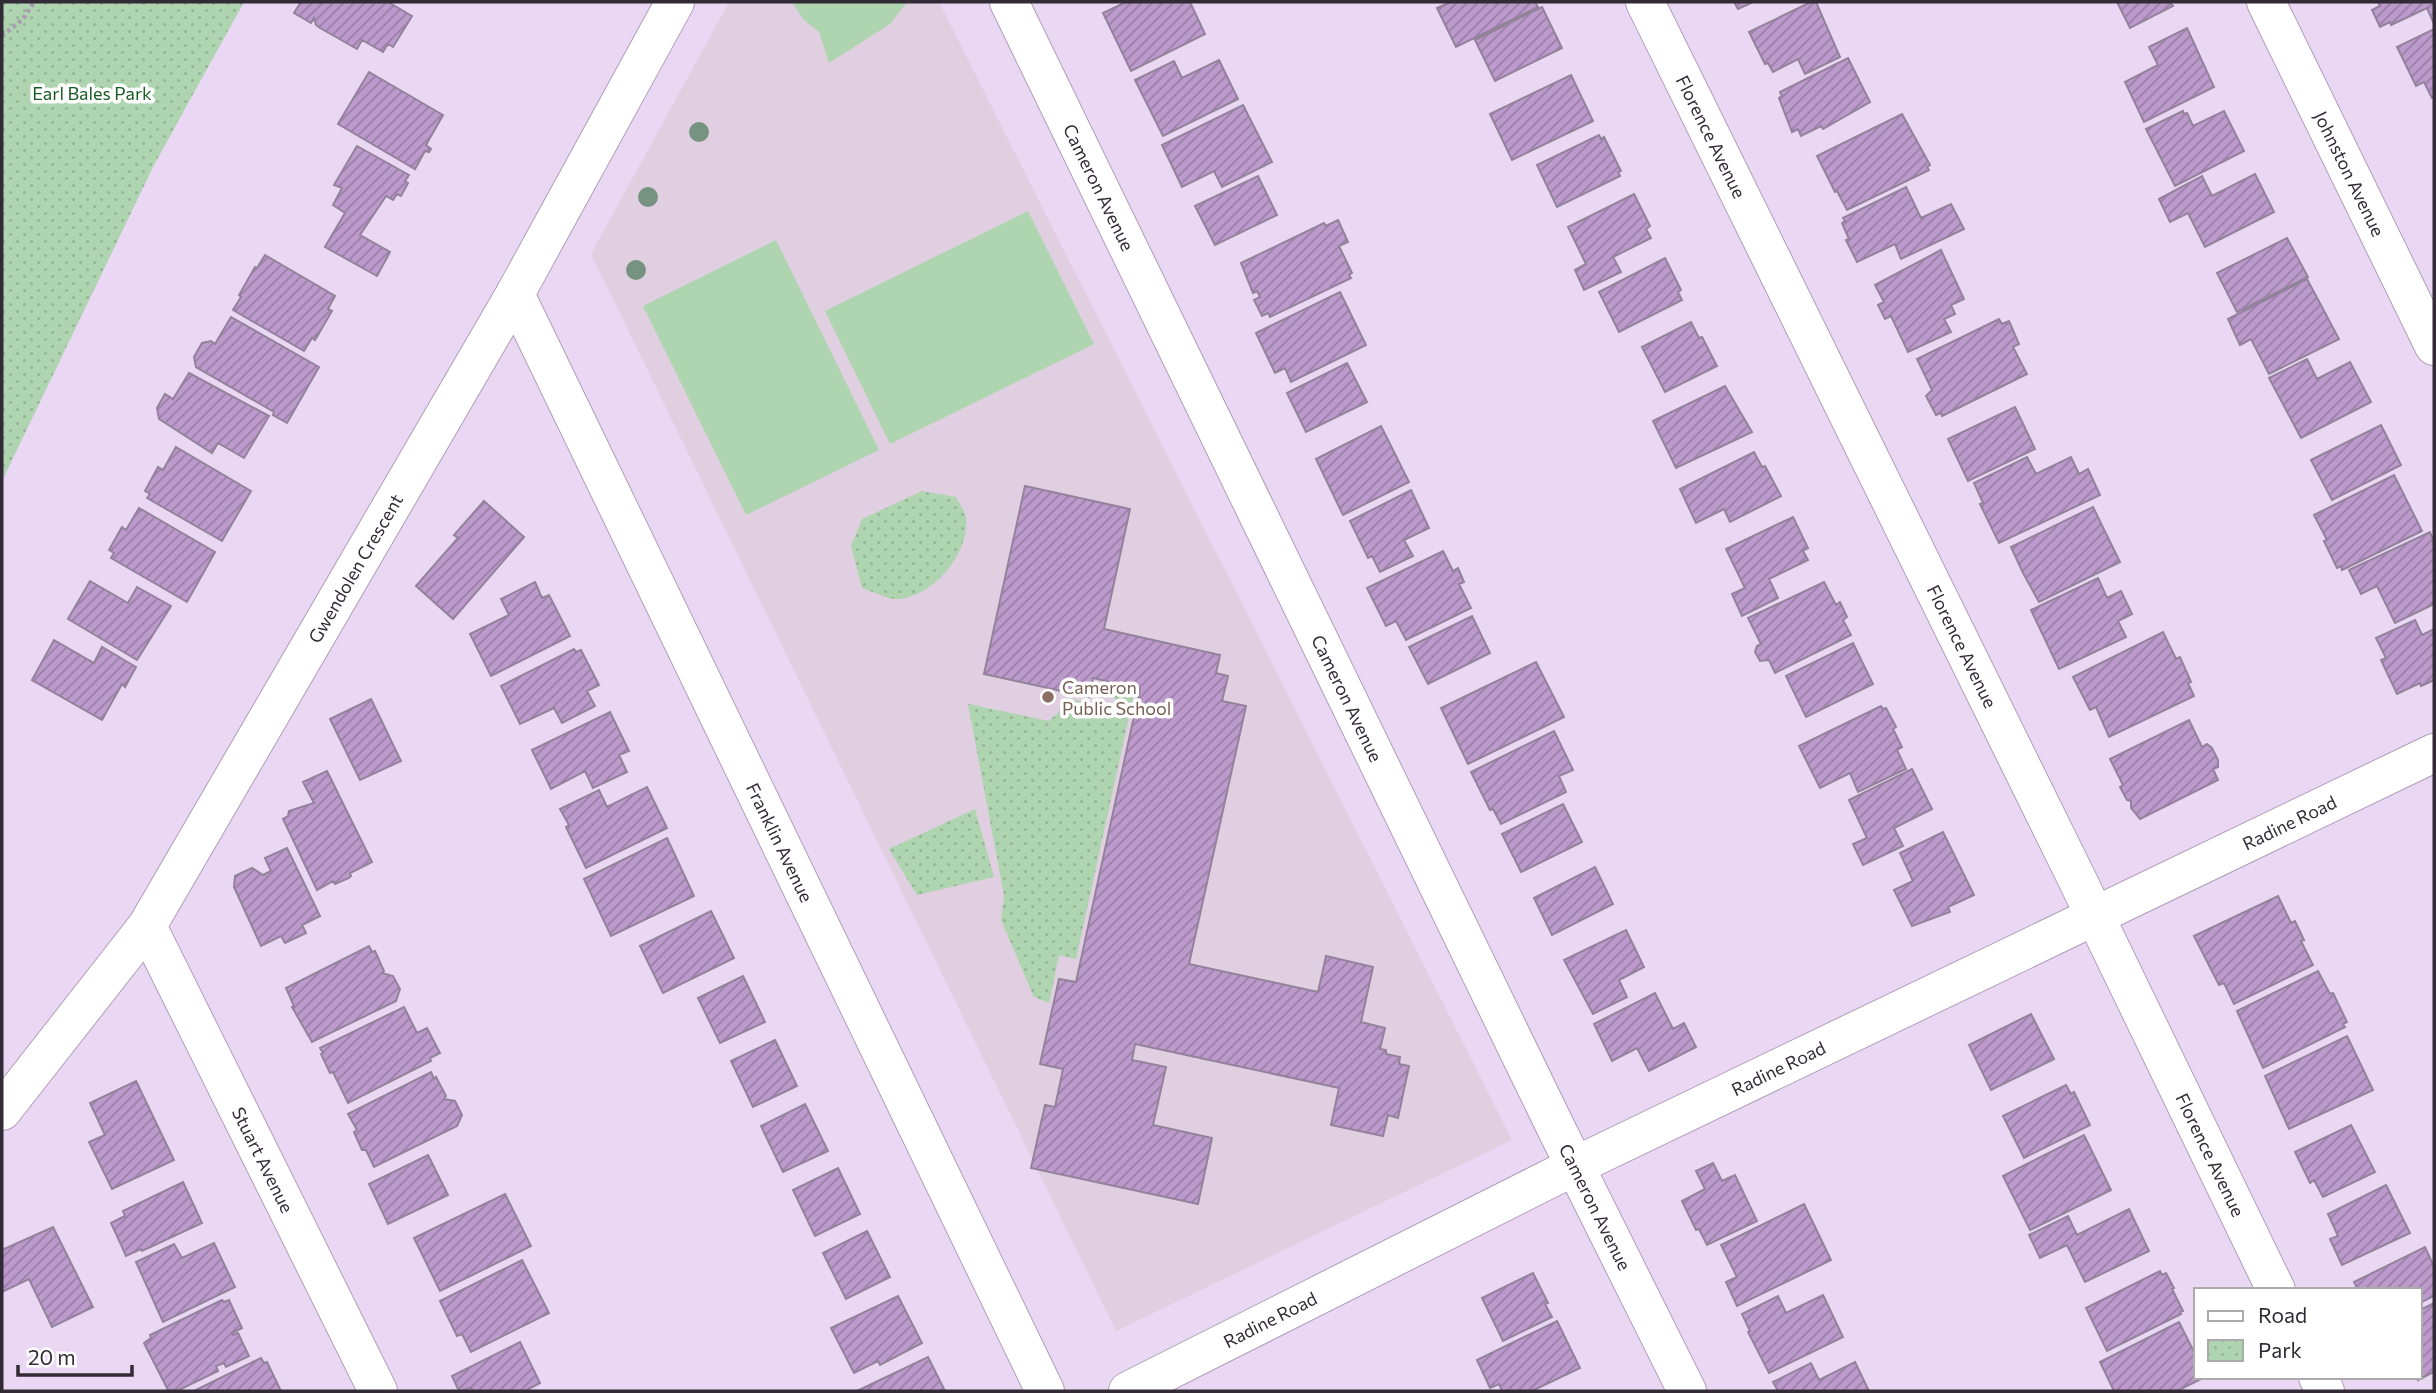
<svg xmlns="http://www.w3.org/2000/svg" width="2436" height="1393" font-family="Commissioner,sans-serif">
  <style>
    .education { fill: #e0cfe0 }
    .park { fill: url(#park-dots) }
    .garden { fill: #aed4b0 }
    .building { fill: url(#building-hatch); stroke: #93829b; stroke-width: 2 }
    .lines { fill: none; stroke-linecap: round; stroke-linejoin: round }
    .street-casing { stroke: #b09eb8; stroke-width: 40 }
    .path { stroke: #ab9cb2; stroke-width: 4.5; stroke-dasharray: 3.5 3.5; stroke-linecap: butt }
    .street { stroke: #fff; stroke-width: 38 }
    .tree { fill: #769381 }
    .education-dot { fill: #8d6e63; stroke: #fff; stroke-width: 2.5 }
    .labels { text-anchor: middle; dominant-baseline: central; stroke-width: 7; stroke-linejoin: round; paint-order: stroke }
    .park-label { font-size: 18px; fill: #185c23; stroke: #fff }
    .street-label { font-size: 18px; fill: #322b35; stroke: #fff }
    .education-label { font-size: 18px; fill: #785e54; stroke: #fff; text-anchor: start }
  </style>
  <defs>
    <pattern id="park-dots" width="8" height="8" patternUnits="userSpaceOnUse" patternTransform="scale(1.75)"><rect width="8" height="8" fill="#aed4b0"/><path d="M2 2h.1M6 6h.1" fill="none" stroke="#96b698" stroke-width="1.8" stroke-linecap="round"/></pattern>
    <pattern id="building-hatch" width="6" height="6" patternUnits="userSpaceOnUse" patternTransform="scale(1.75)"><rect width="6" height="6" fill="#bd9acc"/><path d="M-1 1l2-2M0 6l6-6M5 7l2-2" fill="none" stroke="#9a7ea6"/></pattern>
  </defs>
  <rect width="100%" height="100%" fill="#ead7f3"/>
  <path class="education" d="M729,2h210l573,1138 -396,191 -525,-1077z"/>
  <path class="park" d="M2,2h242l-90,163 -152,316z
    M922,491l34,6c3,6 9,14 10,20 4,36 -32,79 -67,82 -11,1 -27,-8 -37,-11l-11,-42 11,-27z
    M1118,681l18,4 -60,274 -17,-4 -10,48 -15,-6 -33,-77 3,-25 -36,-191 81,17 13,-12 5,-11 46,11z
    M975,809l19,68 -77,18 -28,-46z"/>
  <path class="garden" d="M792,2h115l-17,22 -61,39 -10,-31 -15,-12z
    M1028,211l66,133 -204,100 -65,-133z
    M776,240l103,210 -133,65 -103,-209z"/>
  <path class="building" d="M301,2h87l24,14 -19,31 -5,-3 -5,8 -21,-12 -5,9 -37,-21 -4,-3 -2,-7 -3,5 -17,-10z
    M1126,2h64l15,32 -74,37 -28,-58z
    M1451,2h84l3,5 -82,40 -19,-39z
    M1734,2h19l-15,7z
    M1811,2h5l24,55 -35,17 -7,-15 -25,13 -5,-9 -3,1 -16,-32z
    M2117,2h53l3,4 -43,22z
    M2378,2h56v22l-7,-16 -36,17 -1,-3 -10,5 -8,-17 8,-4z
    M1542,7l20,41 -67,33 -20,-41z
    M2187,28l27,59 -70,35 -19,-40 33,-17 -9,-18z
    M2434,29v68l-2,1 -8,-16 -8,4 -19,-39z
    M1848,58l22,44 -47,27 -2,-3 -20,10 -3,-7 -6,3 -13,-34 3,-2 -2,-4z
    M1219,60l19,39 -75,37 -28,-56 39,-19 8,17z
    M369,72l74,43 -17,30 5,4 -2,3 -4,-1 -10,18 -77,-45z
    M1571,75l22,46 -81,39 -22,-46z
    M1243,105l29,57 -50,25 -8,-16 -32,16 -20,-42z
    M2183,111l1,3 3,-1 6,13 31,-15 20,40 -69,35 -29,-57z
    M1902,114l28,51 -3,2 2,3 -82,40 -10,-19 -2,1 -18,-36z
    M1599,135l2,4 3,-2 17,34 -3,1 2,4 -63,31 -20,-42z
    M357,146l52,29 -4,6 3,2 -7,13 -4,-2 -4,6 -7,-4 -26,39 30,17 -13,24 -52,-29 20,-34 -12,-8 9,-17 -8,-3z
    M2255,174l19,38 -69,35 -17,-34 -18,9 -11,-23 43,-23 10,20z
    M1258,176l19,39 -62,30 -20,-39z
    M1906,187l15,31 30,-14 13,25 -63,30 -6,-15 -38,18 -11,-22 3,-1 -7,-16 3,-2 -2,-3z
    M1634,194l16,32 -4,3 5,9 -38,19 8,15 -37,18 -9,-20 11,-6 -18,-37z
    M1338,220l10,22 -9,4 13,27 -3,2 2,3 -81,39 -2,-4 -6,3 -8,-16 6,-3 -3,-6 -4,2 -12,-30 83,-40 2,3z
    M2287,238l21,39 -71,35 -20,-39z
    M1941,250l23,49 -13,6 4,9 -11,5 7,13 -43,20 -17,-36 -6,3 -7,-14 6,-3 -9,-17z
    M265,255l70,41 -7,13 4,2 -17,29 -3,-2 -8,13 -71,-41 8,-13 -2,-2 16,-28 2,1z
    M1665,258l16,32 -3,2 4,8 -63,32 -20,-40z
    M2307,279l32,60 -70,35 -18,-35 -11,6 -12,-26z
    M1340,292l26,53 -75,37 -6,-14 -10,5 -19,-40z
    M231,317l88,50 -32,56 -14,-8 1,-3 -78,-45 -2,-10 8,-14 9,-2 4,3z
    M1999,319l3,5 7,-3 10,23 -6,3 14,27 -85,42 -1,-3 -5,2 -10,-19 6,-6 -15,-31z
    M1691,322l8,16 3,-1 15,29 -52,26 -23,-45z
    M2307,359l10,20 33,-17 21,40 -70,36 -32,-60z
    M1347,363l20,39 -61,30 -19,-39z
    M189,373l80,43 -25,42 -26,-15 -6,10 -53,-34 -2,-11 8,-14 8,5z
    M1725,386l27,46 -76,36 -23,-47z
    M2015,407l20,42 -67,32 -20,-42z
    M2381,425l20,40 -69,35 -21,-40z
    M1381,426l28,56 -66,33 -27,-56z
    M176,447l75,44 -29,50 -75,-43 3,-4 -5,-3 13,-24 5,3z
    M1754,452l8,15 3,-1 16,30 -51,26 -6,-13 -28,14 -16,-34z
    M2027,457l9,17 35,-17 8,17 9,-5 12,26 -101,48 -19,-39 3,-1 -9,-20z
    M2394,475l28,56 -80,39 -1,-4 -4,2 -13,-27 3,-1 -13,-25z
    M1025,486l105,23 -26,120 116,26 -4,18 12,3 -6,25 24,5 -57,258 129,28 8,-36 47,11 -12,55 24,6 -5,21 6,1v4l14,3 -1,7 10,2 -11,52 -10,-3 -5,21 -52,-11 8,-37 -204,-44 -3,16 34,7 -13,58 59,13 -14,66 -167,-36 14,-63 10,2 8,-38 -23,-5 19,-85 17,3 64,-293 -47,-11 -4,19 -105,-23z
    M1411,490l18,38 -25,12 9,16 -33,16 -8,-16 -4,2 -18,-37z
    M484,501l40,36 -71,82 -37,-33 42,-48 -4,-3z
    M2093,507l27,55 -81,40 -16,-29 -12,-26z
    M139,508l76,44 -28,50 -76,-44 3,-5 -5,-3 13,-23 4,3z
    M1793,517l15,31 -5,3 5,9 -39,19 9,19 -36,18 -10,-22 13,-6 -19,-39z
    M2430,532l4,10v62l-39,19 -18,-37 -16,8 -12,-24z
    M1443,551l10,20 5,-3 6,14 -5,2 12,24 -65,32 -10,-19 -10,5 -19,-38z
    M2098,578l9,20 14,-7 11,23 -14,7 8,16 -67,32 -28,-59z
    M90,581l38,22 9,-16 34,19 -34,54 -69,-41z
    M535,582l7,16 7,-3 21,41 -79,40 -21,-42 39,-19 -8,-16z
    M1824,582l12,23 4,-3 7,15 -4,3 8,15 -76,38 -6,-13 -9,1 -5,-9 2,-6 4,-2 -13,-26z
    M1472,616l18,37 -62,31 -19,-37z
    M2415,620l7,15 12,-6v51l-13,6 -1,-3 -23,11 -16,-34 5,-2 -10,-20z
    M2163,632l13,27 4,-2 11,25 -3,1 6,13 -85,41 -13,-30 -6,3 -17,-33z
    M54,640l40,23 8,-16 34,20 -11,20 -3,-3 -20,36 -70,-40z
    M1853,643l20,41 -67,33 -20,-41z
    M574,649l2,3 5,-2 18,35 -12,6 8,15 -33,17 -8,-15 -34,16 -19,-38z
    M1536,662l28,55 -96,47 -27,-56z
    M371,699l30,62 -41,19 -30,-61z
    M1881,706l2,3 3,-1 10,19 -3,2 9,18 -5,3 9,19 -48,23 -8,-19 -30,15 -21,-42z
    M610,712l19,39 -10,4 8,17 -34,16 -8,-17 -34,18 -19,-39z
    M2189,720l13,27 5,-3 5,4 6,12v7l-5,2 5,11 -78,39 -9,-11v-7l-4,-1 -7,-13 3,-2 -13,-26z
    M1554,731l19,39 -14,6 7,16 -65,32 -8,-15 -3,1 -19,-38z
    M1912,769l20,40 -38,19 9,18 -40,19 -10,-21 14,-6 -18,-38z
    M327,771l45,91 -22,11 1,3 -2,2 -14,6 -2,-3 -16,9 -34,-71 5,-3 1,-5 25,-8 -11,-21z
    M647,787l20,41 -81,40 -20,-41 3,-2 -9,-16 39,-19 8,17z
    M1563,804l19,38 -61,30 -19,-38z
    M1943,832l31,63 -26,12 2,5 -38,14 -18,-36 19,-9 -13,-28z
    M667,838l27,58 -83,40 -27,-57z
    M287,848l33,68 -18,9 4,8 -21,10 -4,-7 -20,10 -27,-59 1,-11 17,-8 11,7 8,-4 -6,-13z
    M1595,867l18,37 -61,31 -18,-37z
    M2278,896l13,27 4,-2 9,19 -3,1 12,24 -79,39 -10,-21 -5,2 -25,-49z
    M711,911l23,47 -71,35 -23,-47z
    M1626,930l18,37 -25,13 8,17 -34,17 -29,-54z
    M369,946l3,6 3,-1 9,20 -2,2 11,3 7,13 -4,12 -84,41 -20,-35 2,-1 -8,-18z
    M2318,971l12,23 3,-1 14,29 -4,2 2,3 -82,41 -26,-57z
    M743,976l22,46 -45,21 -22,-45z
    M1655,993l18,36 11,-6 12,24 -47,24 -12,-23 -25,13 -18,-37z
    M404,1007l13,26 10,-5 13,25 -10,5 1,3 -83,42 -15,-31 -3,1 -9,-19 2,-1 -3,-5z
    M2031,1014l23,45 -63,31 -22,-45z
    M2347,1036l26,54 -84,39 -24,-53z
    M775,1040l22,46 -44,21 -22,-46z
    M431,1072l3,7 2,-2 10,19 -2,3 11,2 7,14 -5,11 -83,41 -8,-17h-4l-8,-18 3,-2 -9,-16z
    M136,1081l38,79 -62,29 -23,-47 16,-7 -15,-32z
    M2066,1085l5,9 3,-2 16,33 -66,33 -21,-42z
    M805,1104l23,47 -45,21 -22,-46z
    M2351,1125l24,47 -52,25 -9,-17 -4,3 -15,-31z
    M2084,1135l27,55 -81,40 -27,-54z
    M428,1155l20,40 -60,29 -19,-40z
    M1713,1163l9,18 13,-6 22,46 -50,24 -8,-16 -3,1 -14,-29 23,-12 -9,-18z
    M838,1168l22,46 -45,22 -22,-46z
    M183,1182l19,41 -60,28 -1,-2 -15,7 -15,-33 14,-7 -2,-5z
    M2386,1185l24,48 -68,32 -12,-26 8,-3 -10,-22z
    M505,1194l26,52 -91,45 -26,-53z
    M1804,1204l27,56 -94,46 -11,-24 11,-5 -16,-32z
    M2129,1209l20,42 -64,31 -18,-37 -27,13 -11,-23 39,-19 9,19z
    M53,1227l40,80 -41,20 -23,-48 -27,13v-42z
    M867,1231l23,46 -44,22 -23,-46z
    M214,1243l21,44 -72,35 -27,-60 38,-18 8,14z
    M2425,1247l9,20v29l-14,7v-13h-62l-4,-8z
    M522,1260l27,53 -78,39 -9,-18 -5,2 -17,-35z
    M2160,1271l2,4 4,-2 8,15 -2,1 11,22 -3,1 1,2 -74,37 -21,-43z
    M1533,1273l15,30 -3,1 7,13 -49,24 -21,-43z
    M1823,1295l20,42 -74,36 -21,-41 2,-1 -8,-17 36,-18 8,17z
    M898,1296l24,47 -42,22 -2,-4 -24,12 -23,-45z
    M222,1300l2,2 5,-2 13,28 -10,5 1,2 5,-2 11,23 -23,11 -2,-4 -8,3 2,5 -41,20 -9,-1 -24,-47 7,-5 -1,-3z
    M2434,1303v69l-16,8 2,-70z
    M1557,1321l23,47 -48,23h-30l-3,-7 -9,4 -13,-28z
    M2179,1322l17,34v21h9l-28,14h-63l-14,-29z
    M520,1342l20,41 -15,8h-52l-2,-3 -12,3 -7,-15z
    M928,1357l17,34h-88z
    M261,1358l3,5 3,-1 14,29h-87z
    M1855,1362l14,29h-91l-5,-9 38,-19 8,17z"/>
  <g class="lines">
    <defs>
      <g id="street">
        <path id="s1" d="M1009,2l547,1126 131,263"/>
        <path id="s2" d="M1645,2l431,875 200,413"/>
        <path id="s3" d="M2266,2l168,344"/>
        <path id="s4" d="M515,294l530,1097"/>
        <path id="s5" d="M147,926l231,465"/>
        <path id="s6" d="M2,1111l145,-185 368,-632 160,-292"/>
        <path d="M2318,1377l7,14"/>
        <path id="s7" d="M1128,1391l447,-225 859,-413"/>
      </g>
    </defs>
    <use href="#street" class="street-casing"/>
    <path class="path" d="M2,36l21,-17 11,-17"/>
    <use href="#street" class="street"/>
  </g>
  <g class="tree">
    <circle cx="699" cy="132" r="10"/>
    <circle cx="648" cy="197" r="10"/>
    <circle cx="636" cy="270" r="10"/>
  </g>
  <circle class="education-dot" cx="1048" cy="697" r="7"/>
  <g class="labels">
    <g class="park-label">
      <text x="92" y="93">Earl Bales Park</text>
    </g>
    <g class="street-label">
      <text stroke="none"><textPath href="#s2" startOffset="150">Florence Avenue</textPath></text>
      <text stroke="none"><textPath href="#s3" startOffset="191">Johnston Avenue</textPath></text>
      <text stroke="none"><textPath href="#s1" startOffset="206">Cameron Avenue</textPath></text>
      <text stroke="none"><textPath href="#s6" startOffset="649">Gwendolen Crescent</textPath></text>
      <text stroke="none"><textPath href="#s2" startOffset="718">Florence Avenue</textPath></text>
      <text stroke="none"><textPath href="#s1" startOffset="774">Cameron Avenue</textPath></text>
      <text stroke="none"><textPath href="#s7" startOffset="1293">Radine Road</textPath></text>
      <text stroke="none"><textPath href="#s4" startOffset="609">Franklin Avenue</textPath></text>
      <text stroke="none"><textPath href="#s7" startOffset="726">Radine Road</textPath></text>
      <text stroke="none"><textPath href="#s2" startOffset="1284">Florence Avenue</textPath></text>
      <text stroke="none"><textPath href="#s5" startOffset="261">Stuart Avenue</textPath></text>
      <text stroke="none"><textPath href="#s1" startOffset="1340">Cameron Avenue</textPath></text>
      <text stroke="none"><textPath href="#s7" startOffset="159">Radine Road</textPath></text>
    </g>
    <g class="education-label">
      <text x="1062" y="687">Cameron<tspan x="1062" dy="21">Public School</tspan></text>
    </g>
  </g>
  <rect width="2436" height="1393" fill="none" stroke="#322b35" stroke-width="7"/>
  <rect x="2194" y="1288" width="228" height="91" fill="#ffffff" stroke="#adaaae" stroke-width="2"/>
  <rect x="2208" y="1311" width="35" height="10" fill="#ffffff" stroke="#adaaae" stroke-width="2"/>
  <text x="2258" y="1323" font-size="21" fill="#322b35">Road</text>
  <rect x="2208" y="1340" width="35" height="21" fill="url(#park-dots)" stroke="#adaaae" stroke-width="2"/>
  <text x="2258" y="1358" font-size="21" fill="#322b35">Park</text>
  <path d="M18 1365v10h114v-10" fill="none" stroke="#322b35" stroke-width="3.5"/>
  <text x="28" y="1365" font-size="21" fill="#322b35" stroke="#ffffff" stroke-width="5" paint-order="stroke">20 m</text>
</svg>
